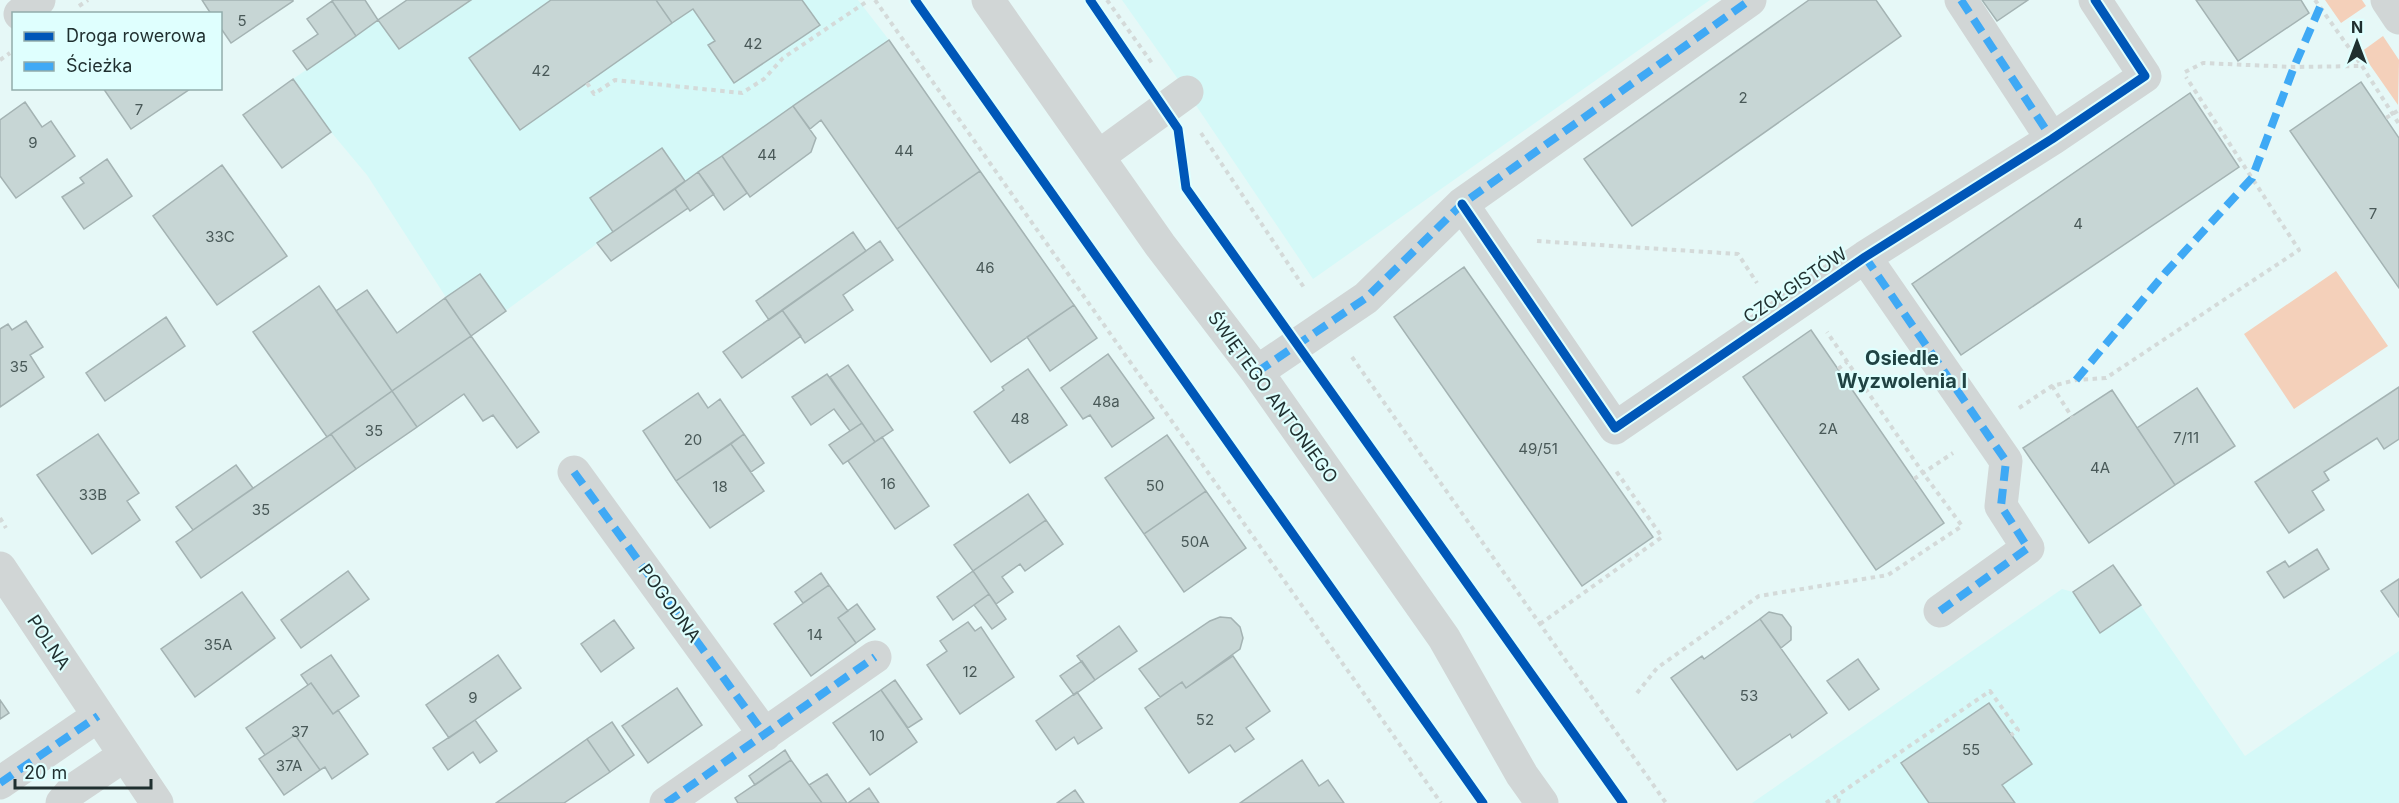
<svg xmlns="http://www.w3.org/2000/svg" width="2399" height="803" font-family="Inter,sans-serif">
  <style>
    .built { fill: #d5f9f8 }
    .green { fill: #f4d0ba }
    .building { fill: #c7d6d5; stroke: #a4b3b3; stroke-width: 1.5 }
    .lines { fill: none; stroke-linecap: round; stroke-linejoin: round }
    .path { stroke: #d4dad9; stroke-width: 4; stroke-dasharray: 4.5 4.5; stroke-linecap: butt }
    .minor { stroke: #d1d6d6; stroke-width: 33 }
    .quiet { stroke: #3fa9f5; stroke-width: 8; stroke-dasharray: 15 8; stroke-linecap: butt }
    .cycleway-casing { stroke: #dffffe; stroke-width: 13 }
    .cycleway { stroke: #0057b8; stroke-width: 9 }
    .labels { text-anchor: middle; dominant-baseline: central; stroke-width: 4.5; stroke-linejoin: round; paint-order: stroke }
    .number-label { font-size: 15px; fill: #495958 }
    .street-label { font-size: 18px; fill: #1f2f2f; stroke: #dffffe }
    .neighbourhood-label { font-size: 20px; font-weight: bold; fill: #204343; stroke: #dffffe }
  </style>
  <rect width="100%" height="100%" fill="#e6f8f7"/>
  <path class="built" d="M407,0h451l31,40 -276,192 -142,104 -104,-161 -36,-43 -38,-53z
    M1122,0h588l-397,279 -126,-187z
    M2113,565l132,191 154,-105v152h-647l310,-214 11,3z"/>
  <path class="green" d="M2325,0h37l4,6 -25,17z
    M2383,36l16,24 -1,45 -37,-53z
    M2336,271l52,75 -94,63 -50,-75z"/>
  <path class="building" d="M202,0h91v1l-62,42 -11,-16v-13h-9z
    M334,0h31l13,20 -22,16 -24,-35z
    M407,0h64l-72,49 -21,-29z
    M551,0h105l16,23 -152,107 -51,-72z
    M656,0h146l18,25 -86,58 -26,-38 7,-4 -22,-32 -21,14z
    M1809,0h67l25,36 -269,190 -48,-67z
    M1982,0h46l-31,21z
    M2196,0h105l8,13 -71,48z
    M332,1l24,35 -49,34 -14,-19 25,-17 -11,-15z
    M889,40l91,131 -83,58 -76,-109 -11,9 -17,-23z
    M293,79l38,53 -49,36 -39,-53z
    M2361,82l38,56v150l-109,-157z
    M103,88h87v1l-59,40z
    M2190,93l49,74 -278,188 -49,-71z
    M25,102l17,25 9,-6 24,35 -59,42 -16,-22v-56z
    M793,106l23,32 -5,14 -61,45 -28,-41z
    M662,148l23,33 -72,51 -23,-34z
    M722,156l25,37 -23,17 -26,-38z
    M107,159l25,37 -48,33 -22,-32 22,-14 -4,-5z
    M222,165l65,91 -70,49 -64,-89z
    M980,171l94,134 -83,57 -94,-133z
    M698,172l16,22 -24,17 -15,-22z
    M675,189l13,19 -77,53 -14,-18z
    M853,232l13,19 -97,69 -13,-19z
    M880,241l13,19 -50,35 10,15 -48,33 -23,-33z
    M1464,267l189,270 -71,49 -188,-269z
    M480,274l26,37 -35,25 -26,-38z
    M319,286l73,105 -65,46 -74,-105z
    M367,290l30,43 48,-35 26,38 -79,55 -56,-80z
    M1074,305l23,33 -47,33 -23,-34z
    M782,310l19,26 -59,42 -19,-26z
    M166,317l19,29 -80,55 -19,-28z
    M26,321l17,26 -13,8 14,22 -44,30v-78l8,-5 4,6z
    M1811,330l133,193 -68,47 -133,-193z
    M471,336l68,96 -22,16 -24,-33 -10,6 -19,-27 -47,33 -25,-36z
    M1108,354l46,64 -42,29 -22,-32 -7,4 -22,-31z
    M848,365l45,65 -18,12 -45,-65z
    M1028,369l39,56 -57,38 -36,-51 30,-22 -2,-3z
    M827,374l35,49 -12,8 -16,-22 -23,16 -19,-28z
    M2399,387v52l-15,10 -7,-11 -53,34 5,8 -17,11 12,19 -35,23 -34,-51z
    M2197,388l38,58 -60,39 -38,-57z
    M2112,390l63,95 -86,58 -66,-95z
    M392,391l25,36 -61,42 -25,-35z
    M698,393l10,15 12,-9 24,35 -68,47 -33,-50z
    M862,423l13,19 -32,22 -14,-19z
    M98,434l41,59 -12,8 13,19 -48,34 -55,-79z
    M331,434l25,35 -155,109 -25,-36z
    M744,434l20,29 -13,9 -20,-28z
    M1167,435l39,56 -62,43 -39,-56z
    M882,437l47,69 -34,23 -47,-68z
    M731,444l33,47 -54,37 -34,-47z
    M236,465l17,23 -60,42 -17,-23z
    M1206,491l40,57 -62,44 -40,-58z
    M1028,494l18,26 -73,51 -19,-26z
    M1046,520l17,24 -38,27 -5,-7 -18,13 11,15 -17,12 -23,-33z
    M2317,549l12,20 -45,29 -17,-26 18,-11 4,6z
    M2113,565l28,40 -41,28 -27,-41z
    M348,571l21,28 -68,49 -20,-28z
    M973,571l16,23 -36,26 -16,-23z
    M821,573l8,12 -26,18 -8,-11z
    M2399,579v38l-18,-26z
    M829,585l19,26 -10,7 18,25 -45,33 -37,-52z
    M242,592l33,46 -80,59 -34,-48z
    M989,594l17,25 -14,10 -18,-24z
    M857,604l18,25 -19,14 -18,-25z
    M1769,612l13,3 9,12v13l-10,8 -21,-29z
    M1220,617l11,1 9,9 3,11 -3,11 -54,39 -4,-6 -22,15 -21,-28 71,-48z
    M1760,619l67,94 -35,25 -2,-4 -53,36 -66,-92 31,-22 2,3z
    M614,620l20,28 -33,24 -20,-28z
    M968,622l7,9 6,-4 33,50 -54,37 -33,-49 20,-14 -7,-10z
    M1119,626l18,25 -42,29 -18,-24z
    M331,655l28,41 -26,18 -22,-31 -3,2 -7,-10z
    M498,655l23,33 -72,50 -23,-33z
    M1233,656l37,55 -24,17 8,11 -19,13 -5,-7 -41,28 -44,-65 37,-26 4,6z
    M1858,659l21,30 -30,21 -22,-29z
    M1082,661l13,19 -21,15 -14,-19z
    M895,680l27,39 -14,9 -27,-38z
    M311,683l22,31 5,-4 30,44 -36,25 -7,-12 -5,3 -25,-35 -30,20 -19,-27z
    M677,688l25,37 -54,38 -26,-37z
    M881,690l36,52 -47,33 -37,-52z
    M1077,692l25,36 -24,16 -4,-7 -18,13 -20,-29z
    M0,700l9,13 -9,6z
    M1989,703l43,61 -30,21 13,18h-86l-28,-40z
    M475,720l22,31 -17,12 -7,-11 -25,18 -15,-22z
    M612,722l22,33 -24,17 -23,-33z
    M295,735l25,35 -36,25 -25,-36z
    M587,739l23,33 -46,31h-68z
    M785,750l6,10 -36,25 -6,-9z
    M791,760l31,43h-84l-3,-5z
    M1302,760l17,26 9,-6 16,23h-104z
    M827,774l20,29h-25l-13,-18z
    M869,788l10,15h-31z
    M1075,790l9,13h-27z"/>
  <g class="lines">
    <path class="path" d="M875,0l566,803
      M1107,0l47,66
      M2315,0l47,66 37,58
      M79,6l9,-6
      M0,60l10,-7
      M2185,72l18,-9 91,4 68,-1
      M587,83l7,11 21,-14 127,13 22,-14 19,-21 86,-58
      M2386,118l13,-8
      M1201,133l104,156
      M1537,241l201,13 19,29
      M1352,357l314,446
      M1838,369l9,-7
      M2052,386l20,31
      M2019,408l33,-22 24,-6 30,-2 193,-128 -113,-173
      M1914,479l39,-26
      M0,518l6,10
      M1540,624l122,-87 -48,-69
      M1637,693l20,-25 102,-72 129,-21 74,-49 -39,-53 -96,-141
      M1826,803l164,-112 28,39 -7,5
      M1838,803l2,-8"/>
    <path class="minor" d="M988,0l172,245 97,127 187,266 78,137 20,28
      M1961,0l91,139
      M2387,0l12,18
      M20,14l19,-14
      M1099,156l88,-64
      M1462,204l153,224 250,-171 187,-118 93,-63 -50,-76
      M1865,257l141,204 -5,45 27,42 -88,63
      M1257,372l109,-74 96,-94 288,-204
      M574,472l191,263
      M0,568l157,235
      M0,783l98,-67
      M62,803l11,-13 52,-35
      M666,803l209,-146"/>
    <path class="quiet" d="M1961,0l91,139
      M1865,257l141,204 -5,45 27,42 -88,63
      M1257,372l109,-74 96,-94 288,-204
      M2076,380l90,-108 86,-94 42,-111 26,-60
      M574,472l191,263
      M0,783l98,-67
      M666,803l209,-146"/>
    <defs>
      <path id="cycleway" d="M915,0l568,803
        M1090,0l88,129 8,59 437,615
        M1462,204l153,224 250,-171 187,-118 93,-63 -50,-76"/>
    </defs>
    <use href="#cycleway" class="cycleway-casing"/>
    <use href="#cycleway" class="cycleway"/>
  </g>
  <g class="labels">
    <g class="number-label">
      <text x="242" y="20">5</text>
      <text x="753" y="43">42</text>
      <text x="541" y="70">42</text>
      <text x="1743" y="97">2</text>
      <text x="139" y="109">7</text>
      <text x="33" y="142">9</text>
      <text x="904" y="150">44</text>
      <text x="767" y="154">44</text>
      <text x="2373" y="213">7</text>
      <text x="2078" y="223">4</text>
      <text x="220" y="236">33C</text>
      <text x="985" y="267">46</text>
      <text x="19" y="366">35</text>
      <text x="1106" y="401">48a</text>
      <text x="1020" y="418">48</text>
      <text x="1828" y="428">2A</text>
      <text x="374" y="430">35</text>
      <text x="2186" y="437">7/11</text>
      <text x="693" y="439">20</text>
      <text x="1538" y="448">49/51</text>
      <text x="2100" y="467">4A</text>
      <text x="888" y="483">16</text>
      <text x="1155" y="485">50</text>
      <text x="720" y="486">18</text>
      <text x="93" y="494">33B</text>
      <text x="261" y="509">35</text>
      <text x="1195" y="541">50A</text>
      <text x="815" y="634">14</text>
      <text x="218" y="644">35A</text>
      <text x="970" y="671">12</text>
      <text x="1749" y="695">53</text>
      <text x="473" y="697">9</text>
      <text x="1205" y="719">52</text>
      <text x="300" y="731">37</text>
      <text x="877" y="735">10</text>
      <text x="1971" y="749">55</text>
      <text x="289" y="765">37A</text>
    </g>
    <g class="street-label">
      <text transform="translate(1795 285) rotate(-34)">CZOŁGISTÓW</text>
      <text transform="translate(1273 397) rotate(54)">ŚWIĘTEGO ANTONIEGO</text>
      <text transform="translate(670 603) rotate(54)">POGODNA</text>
      <text transform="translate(49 642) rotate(56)">POLNA</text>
    </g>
    <g class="neighbourhood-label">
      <text x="1902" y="358">Osiedle<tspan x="1902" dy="23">Wyzwolenia I</tspan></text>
    </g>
  </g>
  <rect x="12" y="12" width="210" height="78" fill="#dffffe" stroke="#92acab" stroke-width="1.5"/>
  <rect x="24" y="32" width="30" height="9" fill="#0057b8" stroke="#92acab" stroke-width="1.5"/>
  <text x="66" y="42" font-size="18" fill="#1f2f2f">Droga rowerowa</text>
  <rect x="24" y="62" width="30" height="9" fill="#3fa9f5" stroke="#92acab" stroke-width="1.5"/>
  <text x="66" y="72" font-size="18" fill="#1f2f2f">Ścieżka</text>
  <g transform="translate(2357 42)" stroke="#dffffe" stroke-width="4.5" paint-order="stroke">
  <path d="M0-4.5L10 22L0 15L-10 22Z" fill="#1f2f2f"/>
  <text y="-9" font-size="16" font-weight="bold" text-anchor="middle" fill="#1f2f2f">N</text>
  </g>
  <path d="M15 779v9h136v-9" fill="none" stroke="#1f2f2f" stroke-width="3"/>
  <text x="24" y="779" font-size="18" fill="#1f2f2f" stroke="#dffffe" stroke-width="4.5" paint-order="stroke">20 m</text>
</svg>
